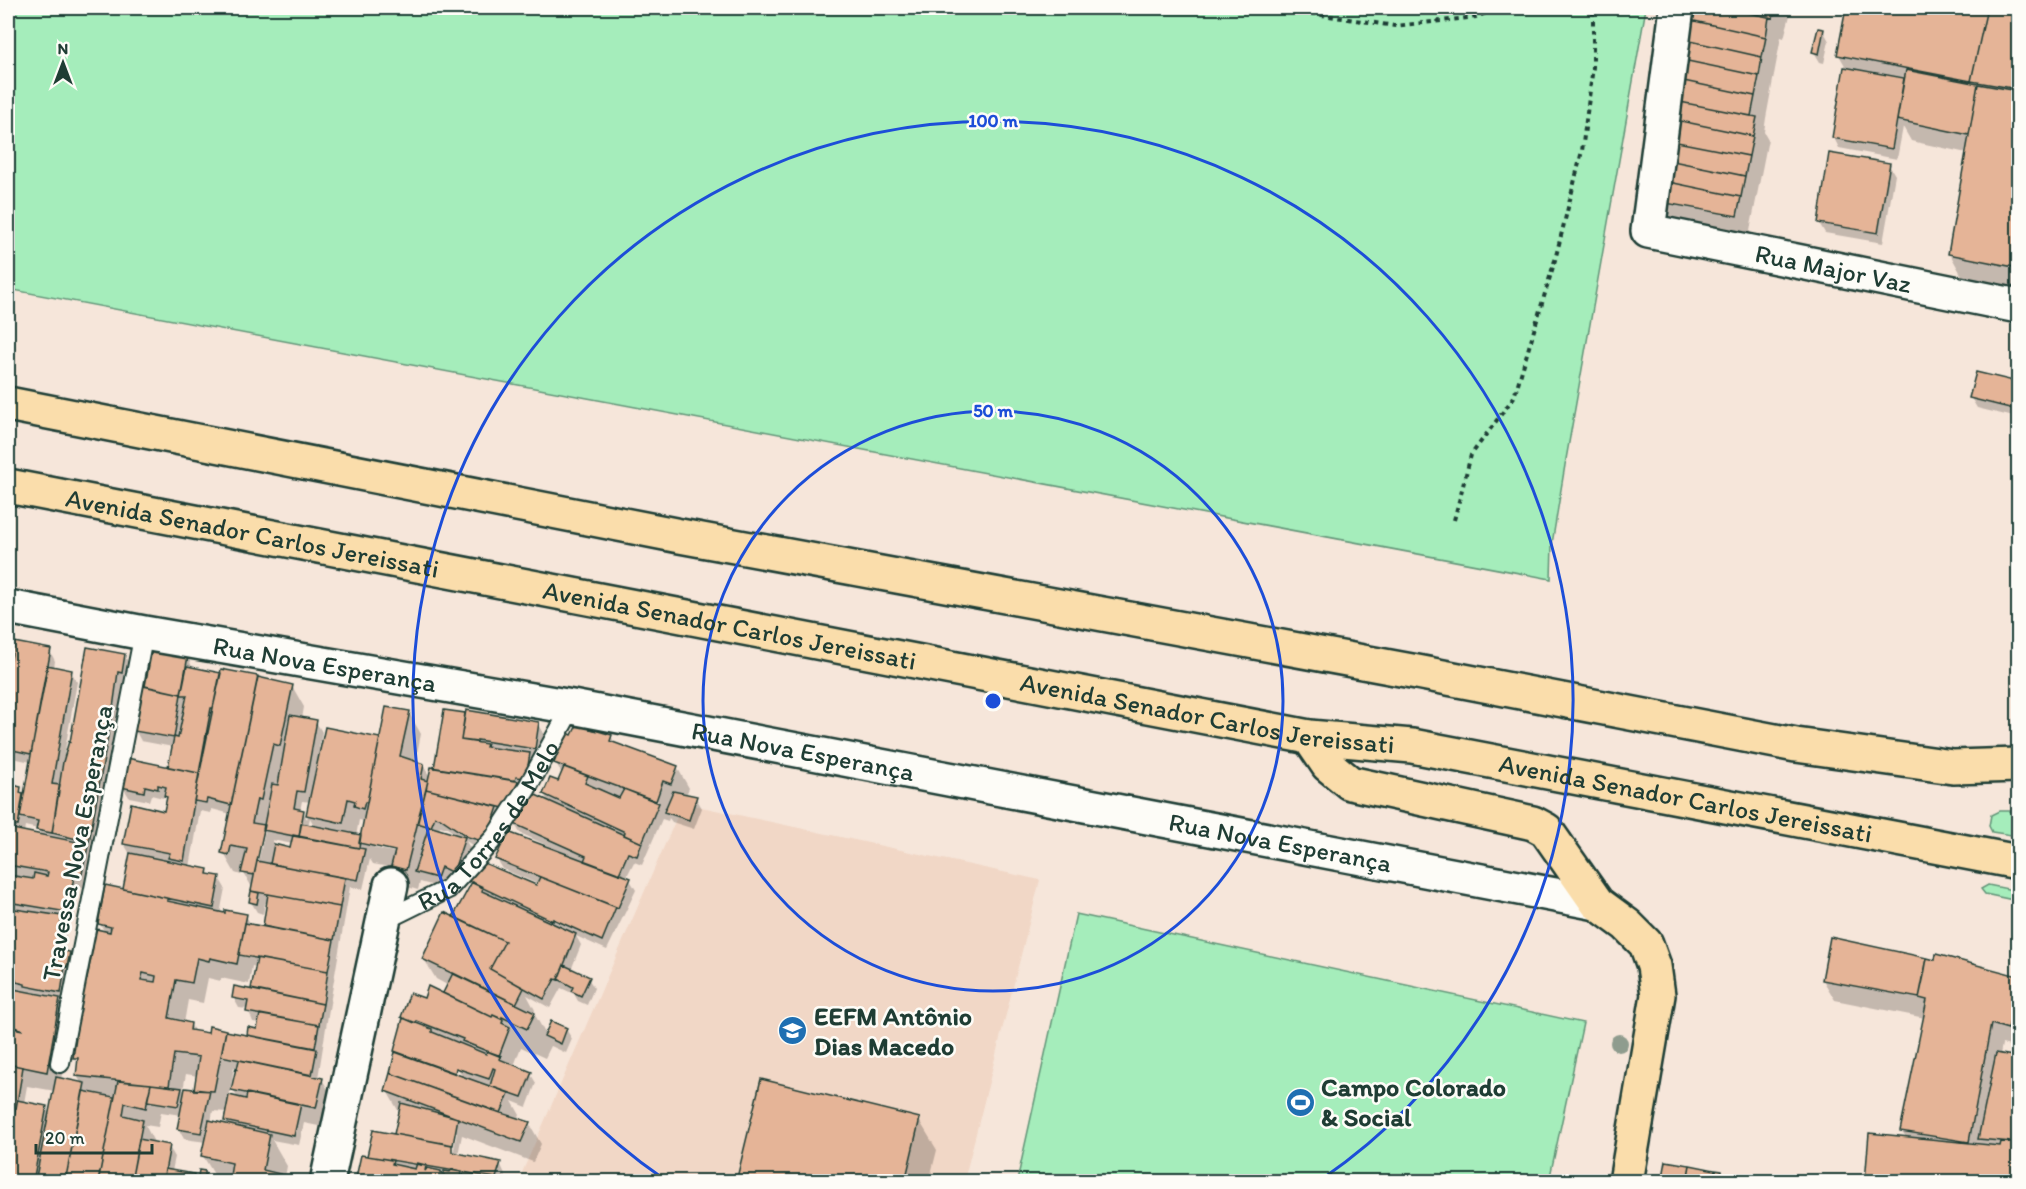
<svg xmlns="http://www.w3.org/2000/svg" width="2026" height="1189" font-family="Itim,sans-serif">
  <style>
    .built { fill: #f1d7c6 }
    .green { fill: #a5edbb; stroke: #629578; stroke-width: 1.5 }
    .shadow { fill: #0003; fill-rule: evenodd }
    .building { fill: #e5b497; stroke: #1f3d34; stroke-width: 1.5; fill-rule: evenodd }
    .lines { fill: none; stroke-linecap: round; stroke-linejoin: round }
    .service-casing { stroke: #1f3d34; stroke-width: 22 }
    .minor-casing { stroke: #1f3d34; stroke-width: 38 }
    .primary-casing { stroke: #1f3d34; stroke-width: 38 }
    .path { stroke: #1f3d34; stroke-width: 4; stroke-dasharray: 4.5 4.5; stroke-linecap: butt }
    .service { stroke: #fdfcf7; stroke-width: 18 }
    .minor { stroke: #fdfcf7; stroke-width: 33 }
    .primary { stroke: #faddab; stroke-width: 33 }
    .tree { fill: #8f9c8e }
    .ring { fill: none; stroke: #1d4ed8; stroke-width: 3 }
    .labels { text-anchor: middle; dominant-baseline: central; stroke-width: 5; stroke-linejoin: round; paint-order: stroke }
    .street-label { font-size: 26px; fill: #1f3d34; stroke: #fdfcf7 }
    .poi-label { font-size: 26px; font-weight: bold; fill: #1f3d34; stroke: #fdfcf7; text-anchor: start }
    .centre { fill: #1d4ed8; stroke: #fdfcf7; stroke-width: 3 }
    .ring-label { font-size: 18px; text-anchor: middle; font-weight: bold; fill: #1d4ed8; stroke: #fdfcf7; stroke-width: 5; stroke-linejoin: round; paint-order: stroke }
  </style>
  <rect width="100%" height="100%" fill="#f6e6da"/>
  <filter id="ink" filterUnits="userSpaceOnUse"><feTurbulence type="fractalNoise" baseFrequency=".0167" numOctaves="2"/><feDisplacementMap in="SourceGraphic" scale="12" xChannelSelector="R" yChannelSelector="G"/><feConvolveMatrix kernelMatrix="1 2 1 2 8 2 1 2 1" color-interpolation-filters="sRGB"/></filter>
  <g filter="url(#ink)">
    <path class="built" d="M683,803l357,77 -76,301 -446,1z"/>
    <path class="green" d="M8,8h1638l-81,457 -13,79 -1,35 -1543,-290z
      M1999,811h19v25l-26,-4 -3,-6 2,-11z
      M1988,885l30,6v10l-33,-7 -4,-5z
      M1076,914l507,109 -34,158h-532z"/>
    <path class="shadow" d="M1694,8h98l-8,30 -3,-1 -15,81 -2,14 4,7 -19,97 -75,-13 -13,-21z
      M1848,8h170v286l-51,-9 -17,-31 17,-101 -56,-12 -8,-14 -6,32 -58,-11 -5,-10 13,-69 -8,-14z
      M1823,30l6,11 -5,22 -4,-1 -6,-10z
      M1889,165l6,10 -12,68 -58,-10 -6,-10z
      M1977,374l41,9v35l-41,-10 -6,-10z
      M50,651l5,10 -1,7 17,3 6,11 -13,73 2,1 58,-101 6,10 -3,18 -4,-1 -5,37 -31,169 -8,-1 -6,34 -11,-1 5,8 -4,25 6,1 6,10 -8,38 -7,-1 11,19 -10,60 21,4 -5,-8 1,-12 -3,-6 1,-15 -3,-6 15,-57 17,-48 -5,-8 24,-33 6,-37 -6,-10 41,-31 3,-13 -4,-7 -1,5 -12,-3 -2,6 -20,-4 -6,-10 46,-19 4,-21 -32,-6 -6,-11 19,-79 34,6 5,12 29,6 35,3 35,8 12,21 -2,12 14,3 6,10 -3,16 62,-9 28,-26 12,21 -6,29 8,2 7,12 36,-65 72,11 12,21 -9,32 -4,21 12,6 -5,-9 15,-11 3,-9 -6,-11 17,-27h38l5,9 61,22 12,21 -3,7 10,3 6,10 -8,21 -22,-7 -3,-4 -1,3 -6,-2 -20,46 -8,-3 -8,16 4,2 6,10 -29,60 -31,-14 5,9 -10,25 17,8 6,10 -7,17 -9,-4 -4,-7 -13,-6 -11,20 -23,-13 8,15 -1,3 12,22 20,-6 6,10 -6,14 -15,-7 -6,12 -24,-11 -7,19 16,7 6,10 -9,24 -15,-6 8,14 -2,5 11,3 12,21 -8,18 -71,-27 -4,20 42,8 5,11 -2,7 -146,1 13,-24 25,-22 4,-24 -12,-21 9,-37 -1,-4 9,-31 -1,-2 22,-17 22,-3 -2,-4 4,-7 -13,-7 -12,-20 30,-41 18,-33 -3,-4 68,6 1,-3 -35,-15 -6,-10 57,-8 1,-2 -35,-16 -6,-10 -39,24 -9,-6 4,7 -11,34 -13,-5 -4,11 -22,-6 -2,8 -14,-4 -10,-18 -21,-4 -3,-5 -7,30 -13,-2 -22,128 -10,63 4,1 12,21 -6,28 -24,-5 -5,22 -27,-5 15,26 -2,11 16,5h-100l-2,-5 5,-5 4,7 10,2 -15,-25 3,-14 -22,-3 -6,-11 3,-13 -20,-3 -3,15 -13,-2 9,17 15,5 6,10 -3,14 21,5 4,6h-189v-23l8,-41 -4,-1 -3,12h-1v-101l22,5 1,-3 -23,-5v-246l5,1 12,15 6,-33 -23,-5v-97l4,1zM653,794l6,9h-4l-4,-7zM302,801l9,1 -4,17 -4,-7 -3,-1zM212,809l19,5 -8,38 12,21 6,2 1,-5 11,19 -2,13 6,10 6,2 2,-11h3l-4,25 -13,-3 -5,-9 -26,-2 5,-26 -6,-10 -9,-2 -3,-6 -17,-3 10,-56 11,2zM310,818l5,9 -7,-1zM359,820l5,1 -2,19 -6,-4zM25,826l13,3 3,7 -17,-4zM440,826l7,2 12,8 -20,-5zM262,831l3,1 -7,31h-3zM272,840l21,4 -1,5 -17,-3zM374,845l28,6v3l-28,-6zM252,966l5,1 -4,23 -20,7 6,11 9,1 5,13 7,1 -1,7 -10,-1 -1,8 -23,-5 -16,3 -14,-3 -5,-8 -6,-1 4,-23 15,3 5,-25 13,3v-3l28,6zM454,1061l8,15h-3l-8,-13zM234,1067l5,1 -6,21 5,10 -9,-2zM186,1074l12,2 -2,15 -13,-1zM27,1086l28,5 -5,24 -4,-8 -22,-4zM213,1111l14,1 -1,9 3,5 -18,-4zM454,1133h3l-5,26h-3z
      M1831,939l105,23 2,-6 80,21v71l-16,-4 -2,11 18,4v123h-152l40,-45 -4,-6 23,-113 -90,-18 -12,-20z
      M919,1120l18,30 -8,32h-191z"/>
    <path class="building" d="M1692,8h34l43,9 -3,20 -76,-17z
      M1726,8h49l-2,10z
      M1846,8h141l-16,73 -134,-26z
      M1987,8h31v81l-47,-8z
      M1690,20l76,17 -4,20 -76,-17z
      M1818,28l6,1 -5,25 -7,-2z
      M1686,40l76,17 -3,19 -76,-16z
      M1683,60l76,16 -4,20 -76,-16z
      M1844,67l60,11 -12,71 -60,-11z
      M1906,70l72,14 -9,51 -72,-15z
      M1679,80l76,16 -4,20 -71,-14z
      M1978,84l40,7v152l-4,24 -66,-13z
      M1680,102l77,15 -4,19 -77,-16z
      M1676,120l77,16 -4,20 -77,-15z
      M1672,141l77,15 -4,20 -77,-16z
      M1829,153l61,10 -12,70 -60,-10z
      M1668,160l77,16 -4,21 -77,-16z
      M1664,181l77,16 -4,19 -77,-14z
      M2018,243v24h-4z
      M1976,372l42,10v28l-49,-12z
      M14,642l37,7 -20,105 -23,-5v-90h3z
      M87,647l38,7 -3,19 -4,-1 -5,36 -24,134 -37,-9 11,-71 6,-21 1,1z
      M152,649l36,7 -7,38 -36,-8z
      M47,665l25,5 -20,114 8,1 -8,48 -16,-3 2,-9 -18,-4z
      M187,666l34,7 -8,35h-2l-12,65 -31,-6 6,-30 4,1 9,-43h-6z
      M221,669l37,7 -27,129 -24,-6 -1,4 -12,-2z
      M258,677l35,8 -13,61 -7,-2 -12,56 -4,-1 -5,24 13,2 -11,50 -13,-2 6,-24 -16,-3 -2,9 -8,-2z
      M143,686l38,8 -7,44 -40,-7z
      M386,707l24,4 -10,45 24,8 -3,15 7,2 -22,89 -15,-4 4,-15 -36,-8z
      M444,710l21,3 -4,27 26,4 -1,3 44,6 -4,25 -10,-1 -1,4 -81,-13z
      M466,710l73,12 -4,27 -58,-9v2l-16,-2z
      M290,715l27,5 -13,72 -7,-1 -3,17 10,2 -5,27 -36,-7 9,-46 6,1z
      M577,725l35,10 -2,6 68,25 -7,18 -8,-3 -7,20 -102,-38 12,-31 6,3z
      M325,727l55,11 -13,64h-2l-2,7 -9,-3 1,-5 -7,-2 -5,24 -37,-8z
      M127,758l72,15 -15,88 -16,-3 2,-5 -47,-9 8,-41 33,8 3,-14 -3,-1 2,-9 -8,-2v4l-13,-3 -1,6 -23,-5z
      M431,767l87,14 -6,29 -86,-21z
      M564,767l24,9 -3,7 34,15 5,-9 35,14 -17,40 -18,-8 1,-3 -82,-38 7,-16 8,3z
      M8,778l6,1 -1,6 8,2 -1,6 3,1 -5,32 -10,-2z
      M426,789l72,18 -12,35 -18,-5 -28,-19 -5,-1 -4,10 -14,-4z
      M673,791l24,5 -8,24 -25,-8z
      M529,792l113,51 -5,13 -9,-3 -9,21 -35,-13 2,-5 -74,-33z
      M301,823l60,12 -2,13 -60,-11z
      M429,826l36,11 -12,36 -12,-6 -4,11 -23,-6z
      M8,828l69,14 1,-3 11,3 -8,36 -7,-1 -7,35 -59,-10v-27l25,4 1,-6 13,3 1,-4 -40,-7z
      M508,832l123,46 -13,30 -123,-49z
      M293,835l72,14 -7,31 -88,-16 4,-20 16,4z
      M130,853l78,16 -1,5 13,2 -6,32 -91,-19z
      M477,860l59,25 4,-8 76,30 -14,34 -49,-22v2l-85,-40z
      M257,861l88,17 -5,29 -89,-16z
      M472,882l11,5 -1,4 94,43 -18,46 -3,-1 -11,20 -54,-30 15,-28 -52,-24z
      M105,885l62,13v3l58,12v-3l22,4 -10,50 -27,-6 -1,3 -12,-3 -5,25 -16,-3 -7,38 22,5 -1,7 18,3 1,-7 17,4 -12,61 -20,-1 5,-33 -25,-3 -5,32 -93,-10 2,-18h-5l3,-20 -5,-1 12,-59 4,1 9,-50 14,3 1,-5 -13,-3zM143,973l13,3 -1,6 -14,-2z
      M251,891l8,2 -2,11 -8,-2z
      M268,894l72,13 -6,33 -71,-14z
      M8,908l54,8 -5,34 13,2 -3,15 -2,-1 -4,27 -36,-7v-2l-9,-2v-2l-8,-1z
      M444,912l61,29 -15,28 34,19 -8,16 -94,-45z
      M245,923l89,17 -6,31 -89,-16z
      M1830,937l97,21 -8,40 -97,-18z
      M1936,954l82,22v14l-10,39 -17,-5 -22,118 -69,-11 27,-131 -8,-2 5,-23 3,-17 8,2z
      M257,958l71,13 -5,33 -72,-15z
      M564,965l26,12 -9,19 -10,-5 2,-4 -15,-8z
      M453,973l82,40 -8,16 -25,-12v2l-9,-4 -1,2 -49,-24z
      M234,986l89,18 -4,21 -73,-13 2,-11 -16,-3z
      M428,986l64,31 1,-2 10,5 -1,3 8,4 -11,29 -37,-15 1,-2 -46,-18 -2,2 -14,-6 9,-24 14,5z
      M8,988l52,10 -13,74 -39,-8v-37l15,3 -15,-5z
      M260,1014l59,11 -4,23 -68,-13 1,-8 9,2z
      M403,1018l29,11v3l54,22 1,-3 14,5 -2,3 33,13 -10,25 -32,-11 5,-17 -2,-1 -4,11 -33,-11 -1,5 -61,-22z
      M551,1021l16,7 -6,16 -17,-8z
      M226,1031l91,18 -5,26 -91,-19z
      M395,1052l114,41 -8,20 -111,-40z
      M1996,1053l22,4v53l-6,32 -34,-3z
      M239,1060l84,18 -7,30 -85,-18 5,-22 1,1z
      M8,1064l15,3 -7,42 -8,-1z
      M390,1073l99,36 41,13 -8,18 -1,2 -136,-51z
      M56,1077l29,6 -20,99h-30z
      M761,1079l159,39 -15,64h-169z
      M118,1081l33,3 -5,24 -21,-5 -2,12 20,5 -12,62h-33z
      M151,1084l31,4 -4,18 -31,-5z
      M185,1088l25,3 -9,42 -24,-4z
      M83,1091l31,6v4l-16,81h-33z
      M247,1093l54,11 -7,32 -70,-15 5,-26 17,4z
      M17,1100l30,6 -14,76h-25v-31z
      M401,1103l57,15 -5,27 -59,-11z
      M2018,1110v33l-6,-1z
      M209,1120l61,14 -7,36 38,9v3h-72l3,-19 -31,-7z
      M373,1130l79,15v7l49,10 -5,16 -129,-22z
      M1869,1133l131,13 1,-4 17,1v39h-153z
      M139,1139l31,6 -7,37h-32z
      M361,1155l32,5 -1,4 23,5 2,-6 9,2 -1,6 2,-3 14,3v2l3,1v-3l6,1 2,-3 10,2 -3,8 3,2 2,-9 42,8v2h-151z
      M1666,1161l24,4 -3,16 -24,-4z
      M1690,1165l25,5 -2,12h-26z
      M165,1169l29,5 -1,8h-30z
      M199,1170l6,1v6l22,5h-28l1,-4 -2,-1z
      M1715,1170l7,1v3l11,1 -1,7h-19z
      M1663,1177l24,4v1h-25z
      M1757,1177l17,2v3h-18z"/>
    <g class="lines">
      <defs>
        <g id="service">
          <path id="s1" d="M383,921l65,-32 47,-52 32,-49 45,-81"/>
          <path d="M60,1063l84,-430"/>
        </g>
        <g id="minor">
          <path id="s2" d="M1677,8l-29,223 370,75"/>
          <path id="s3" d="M8,607l136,26 428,74 1025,196"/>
          <path d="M327,1182l64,-297"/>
        </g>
        <g id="primary">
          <path d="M8,404l672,132 737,136 379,73 157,22 65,-2"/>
          <path id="s4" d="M8,486l1301,251 103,9 606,116"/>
          <path d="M1309,737l19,28 22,18 183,40 13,7 51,73 30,22 19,19 8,22 4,29 -32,187"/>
        </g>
      </defs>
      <use href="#service" class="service-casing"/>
      <use href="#minor" class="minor-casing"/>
      <use href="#primary" class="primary-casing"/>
      <path class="path" d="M1276,8l119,18 81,-9 23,-9
        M1454,520l17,-65 43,-58 41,-137 27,-109 11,-84v-59"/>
      <use href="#service" class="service"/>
      <use href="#minor" class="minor"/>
      <use href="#primary" class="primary"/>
    </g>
    <circle class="tree" cx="1619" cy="1043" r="9"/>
  </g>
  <g class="ring">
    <circle cx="993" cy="701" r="290"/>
    <path d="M664 1179A580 580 0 1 1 1322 1179"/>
  </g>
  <defs>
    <symbol id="school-disc" viewBox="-11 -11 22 22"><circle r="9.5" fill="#1f6fb2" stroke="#fdfcf7"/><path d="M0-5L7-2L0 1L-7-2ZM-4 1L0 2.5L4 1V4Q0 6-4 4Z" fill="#fff"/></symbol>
    <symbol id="stadium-disc" viewBox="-11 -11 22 22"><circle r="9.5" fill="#1f6fb2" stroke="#fdfcf7"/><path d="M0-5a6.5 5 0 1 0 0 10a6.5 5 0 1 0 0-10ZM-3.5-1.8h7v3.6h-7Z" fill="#fff"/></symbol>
  </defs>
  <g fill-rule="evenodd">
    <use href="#school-disc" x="776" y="1014" width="33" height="33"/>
    <use href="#stadium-disc" x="1284" y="1086" width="33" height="33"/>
  </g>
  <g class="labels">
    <g class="street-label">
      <text stroke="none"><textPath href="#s2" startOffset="414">Rua Major Vaz</textPath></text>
      <text stroke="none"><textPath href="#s4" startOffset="249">Avenida Senador Carlos Jereissati</textPath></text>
      <text stroke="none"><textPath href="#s4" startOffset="735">Avenida Senador Carlos Jereissati</textPath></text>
      <text stroke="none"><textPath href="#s3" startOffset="322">Rua Nova Esperança</textPath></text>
      <text stroke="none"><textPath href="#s4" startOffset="1221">Avenida Senador Carlos Jereissati</textPath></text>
      <text stroke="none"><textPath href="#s3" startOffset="808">Rua Nova Esperança</textPath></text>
      <text stroke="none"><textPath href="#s4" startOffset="1707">Avenida Senador Carlos Jereissati</textPath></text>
      <text stroke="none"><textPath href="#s1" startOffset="147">Rua Torres de Melo</textPath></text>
      <text transform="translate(77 843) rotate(-79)">Travessa Nova Esperança</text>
      <text stroke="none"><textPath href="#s3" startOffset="1294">Rua Nova Esperança</textPath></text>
    </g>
    <g class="poi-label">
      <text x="814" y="1016">EEFM Antônio<tspan x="814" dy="30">Dias Macedo</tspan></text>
      <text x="1321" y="1087">Campo Colorado<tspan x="1321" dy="30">&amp; Social</tspan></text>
    </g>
  </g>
  <circle cx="993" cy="701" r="9" class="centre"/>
  <g class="ring-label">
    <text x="993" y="127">100 m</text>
    <text x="993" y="417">50 m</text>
  </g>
  <rect width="2026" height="1189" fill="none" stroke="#fdfcf7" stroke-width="30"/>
  <rect x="15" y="15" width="1996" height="1159" fill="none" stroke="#1f3d34" stroke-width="2" filter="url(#ink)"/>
  <g transform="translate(63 63)" stroke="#fdfcf7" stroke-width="4.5" paint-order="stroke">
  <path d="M0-4.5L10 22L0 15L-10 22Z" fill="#1f3d34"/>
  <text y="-9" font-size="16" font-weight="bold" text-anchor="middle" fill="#1f3d34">N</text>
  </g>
  <path d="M36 1144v9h116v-9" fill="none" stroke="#1f3d34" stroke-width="3"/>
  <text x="45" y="1144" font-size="18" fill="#1f3d34" stroke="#fdfcf7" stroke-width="4.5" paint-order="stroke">20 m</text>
</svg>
